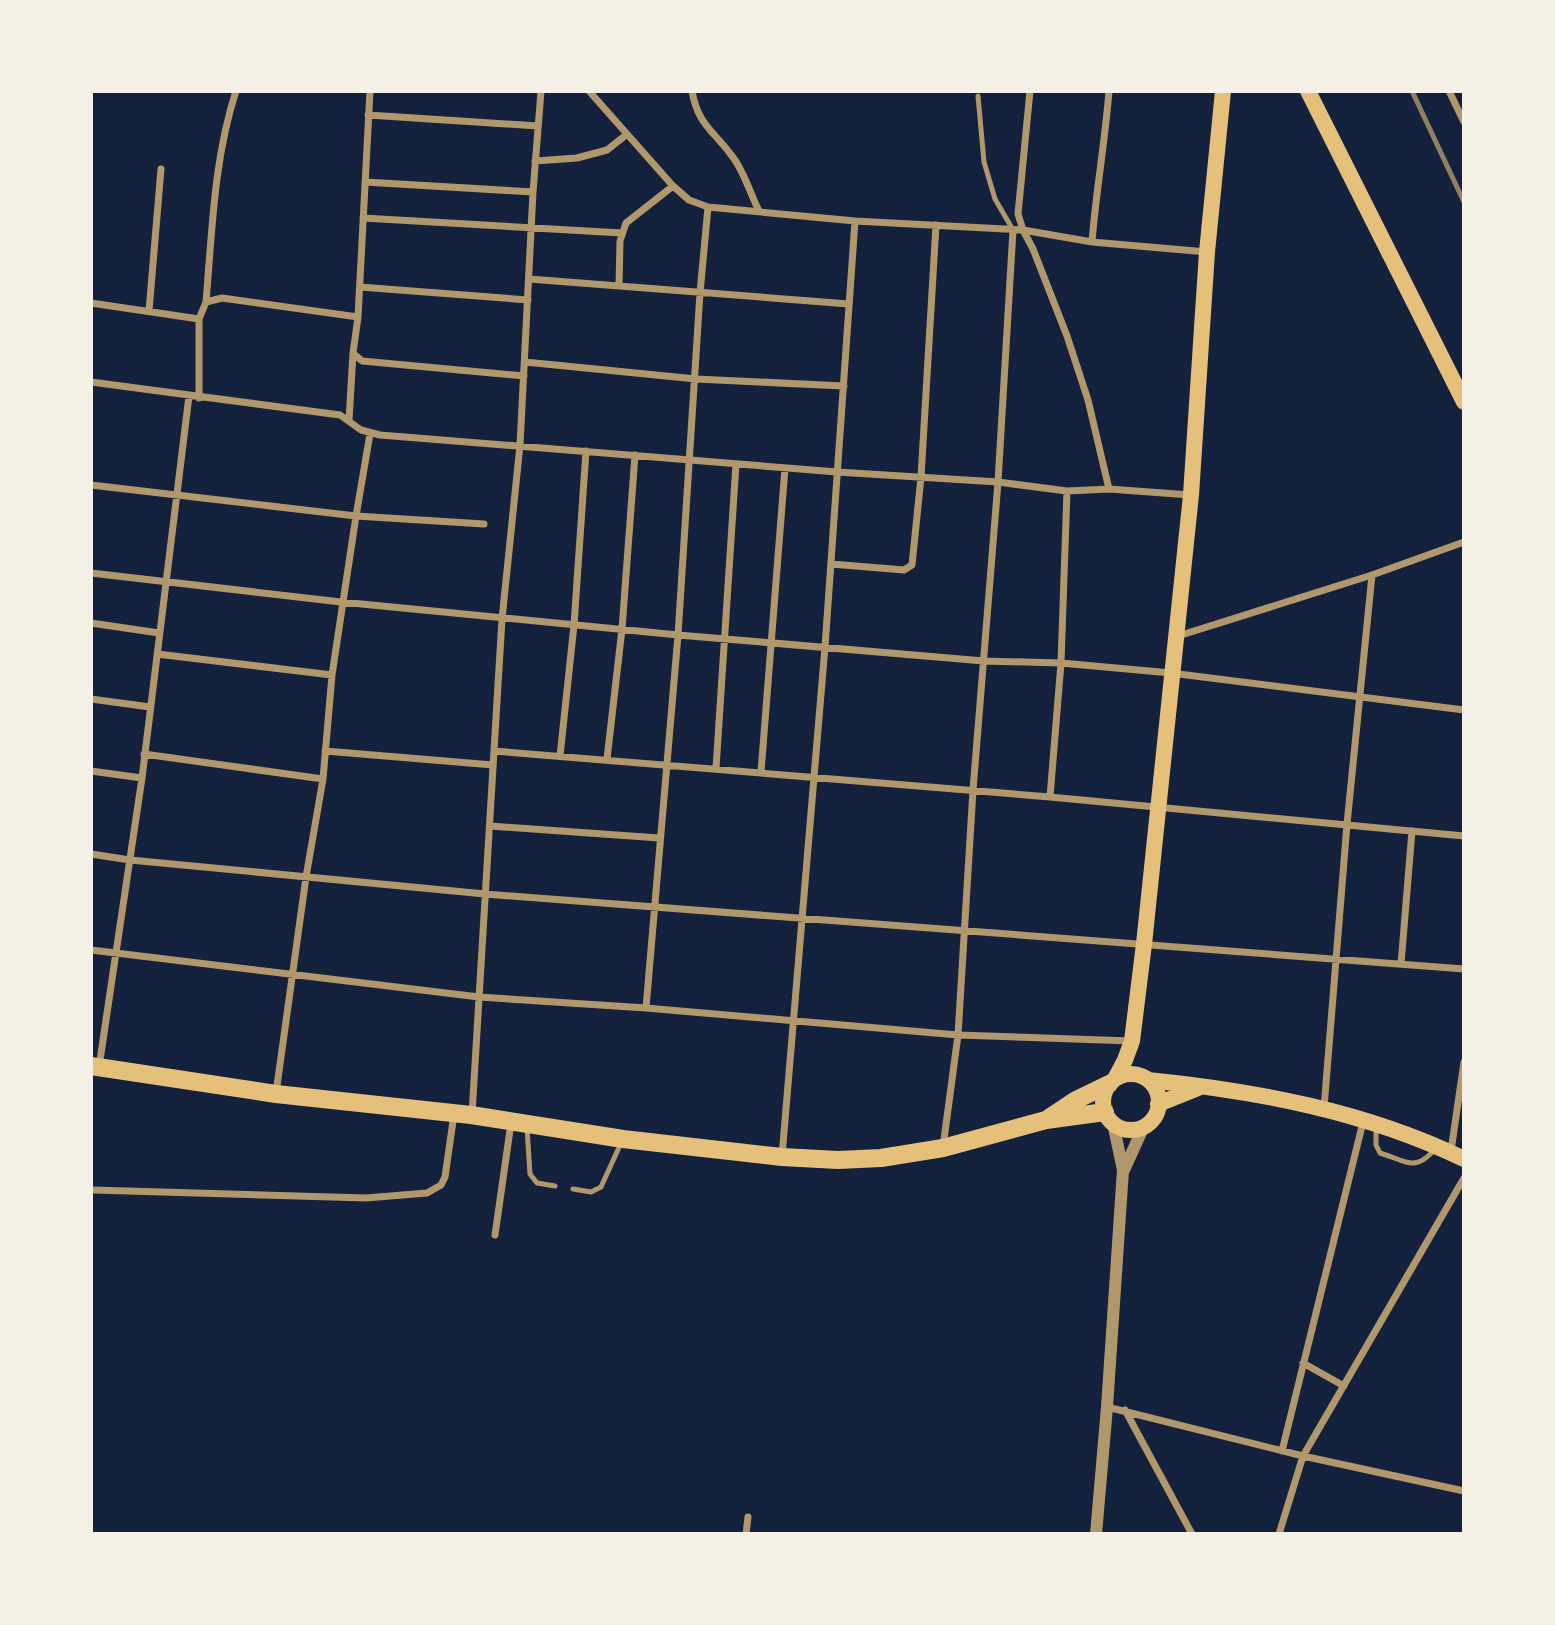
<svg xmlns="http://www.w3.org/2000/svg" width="1555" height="1625" font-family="Quicksand,sans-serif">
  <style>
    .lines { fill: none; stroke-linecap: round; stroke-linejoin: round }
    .service { stroke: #b1986c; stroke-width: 5 }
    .minor { stroke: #b1986c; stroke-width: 7 }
    .tertiary { stroke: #b1986c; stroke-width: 12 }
    .primary { stroke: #e5c07b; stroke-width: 16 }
    .trunk { stroke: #e5c07b; stroke-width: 18 }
    .rail { stroke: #918062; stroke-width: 5 }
  </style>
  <rect width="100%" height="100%" fill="#14213d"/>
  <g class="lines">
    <path class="service" d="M978,96l6,66 11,37 18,31
      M1376,1126v19l4,8c27,8 35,20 56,-5
      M527,1128l3,46 7,9 18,3
      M573,1189l18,3 10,-5 20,-44"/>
    <path class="minor" d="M589,91l84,95 16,14 19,7 147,14 168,9 69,12 115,10
      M692,91c6,34 21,39 40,65 12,15 18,37 27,55
      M1030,91l-12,123 5,16 10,19 34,87 21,64 21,89
      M1449,91l15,31
      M368,115l170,11
      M535,161l42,-3 30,-8 19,-15
      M365,182l168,10
      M363,218l259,15
      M1092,242c4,-51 13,-100 17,-151
      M529,279l320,25
      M619,286l1,-45 6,-18 47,-37
      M360,287l168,13
      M206,302c6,-70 8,-144 30,-211
      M91,303l108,16
      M149,311l12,-142
      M358,317l-5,36 9,8 162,15
      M525,362l171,17 148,7
      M91,382l249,33 21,15 19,5 457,37 161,10 69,9 42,-2 81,6
      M199,398v-79l7,-17 16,-4 136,19 12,-226
      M349,420l4,-67
      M370,434l-14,82 128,8
      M91,485l265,31 -24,159 -9,104 -17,98 -30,216
      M831,564l73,6 8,-5 9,-88 15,-252
      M91,573l250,29 337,33 306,26 77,2 110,10 293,37
      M91,623l68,10
      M1175,637l197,-62 92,-33
      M157,654l175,21
      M91,699l59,8
      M325,751l168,14
      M494,751l556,46 414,39
      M144,754l179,25
      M560,756l14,-131 12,-174
      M607,759l15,-130 13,-174
      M716,768l20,-304
      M91,771l51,7
      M761,772l24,-304
      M1050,797l11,-134 6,-172
      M490,826l169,12
      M91,854l39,6 355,34 979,75
      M91,950l388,47 167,11 312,27 173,6
      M1401,964l11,-133
      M646,1008l32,-373 22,-342 8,-86
      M99,1067l43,-289 47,-382
      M1324,1108l23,-284 25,-249
      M472,1114l30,-495 18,-174 13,-253 8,-101
      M943,1147l15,-112 15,-245 25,-308 15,-252
      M1451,1151l13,-89
      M782,1156l43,-509 30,-426
      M93,1190l273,8 61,-5 14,-8 4,-8 9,-63
      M495,1235l16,-112
      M1303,1363l41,23
      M1107,1407l196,49 161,35
      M1125,1410l67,124
      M1282,1451l82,-333
      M746,1534l2,-17
      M1279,1534l24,-78 161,-278"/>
    <path class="tertiary" d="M1124,1170l20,-44
      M1096,1534l11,-127 16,-237 -10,-47"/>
    <path class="primary" d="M1308,91l156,311
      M1103 1102a28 28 0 1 1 56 0a28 28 0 1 1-56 0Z
      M1115,1079l10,-19 7,-19 12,-97 47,-449 16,-243 16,-161
      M1148,1080c108,11 217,31 316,79
      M1158,1104l40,-16"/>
    <path class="trunk" d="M91,1066l185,28 195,21 152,24 159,18 56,3 43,-2 62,-10 103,-28 59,-8
      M1049,1118l27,-18 33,-16"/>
    <path class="rail" d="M1412,91l52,111"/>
  </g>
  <rect width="1555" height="1625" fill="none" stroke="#f6f1e7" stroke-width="186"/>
</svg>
